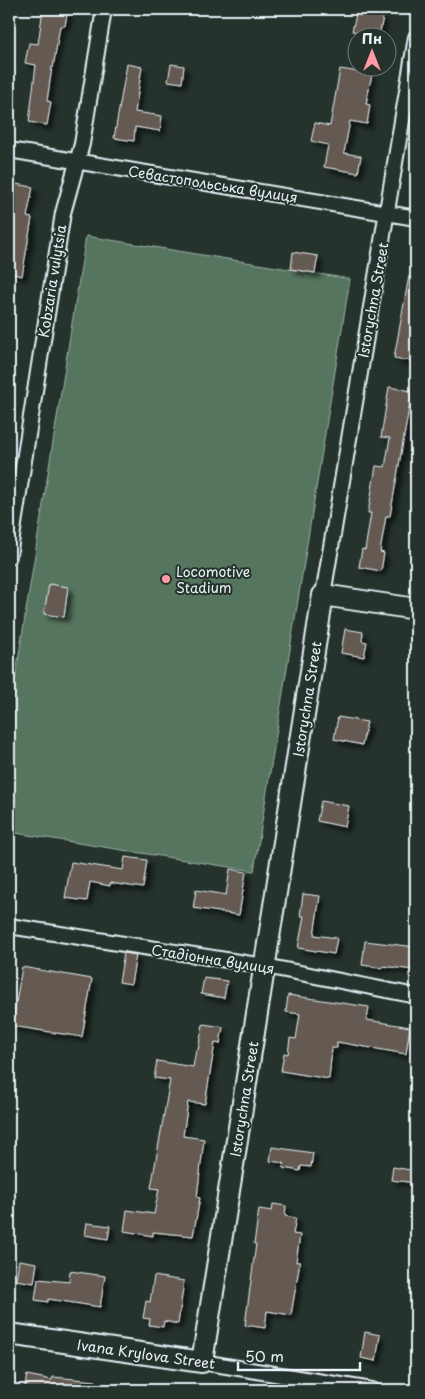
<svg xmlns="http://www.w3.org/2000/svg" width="425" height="1399" font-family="'Playpen Sans',sans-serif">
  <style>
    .green { fill: #55755e; stroke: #9eb3ab }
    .building { fill: #655a51; stroke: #e8f1f8; filter: url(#shadow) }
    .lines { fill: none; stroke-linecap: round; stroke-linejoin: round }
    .street-casing { stroke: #e8f1f8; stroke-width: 18 }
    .secondary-casing { stroke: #e8f1f8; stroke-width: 24 }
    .street { stroke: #26332d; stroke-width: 14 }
    .secondary { stroke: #26332d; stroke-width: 20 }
    .poi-dot { fill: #ff9aa2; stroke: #26332d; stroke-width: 2 }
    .labels { text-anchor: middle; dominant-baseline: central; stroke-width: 4; stroke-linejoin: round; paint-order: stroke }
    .street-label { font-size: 14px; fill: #e8f1f8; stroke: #26332d }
    .poi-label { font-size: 14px; fill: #e8f1f8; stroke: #26332d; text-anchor: start }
  </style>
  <defs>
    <filter id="shadow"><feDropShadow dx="4.5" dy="4.5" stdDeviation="2.5" flood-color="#0009"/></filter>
  </defs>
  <rect width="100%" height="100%" fill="#26332d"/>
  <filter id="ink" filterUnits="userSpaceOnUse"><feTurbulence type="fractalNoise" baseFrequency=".02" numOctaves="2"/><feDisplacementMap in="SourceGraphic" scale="10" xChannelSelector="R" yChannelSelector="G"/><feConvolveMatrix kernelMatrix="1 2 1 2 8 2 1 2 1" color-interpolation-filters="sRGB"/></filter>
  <g filter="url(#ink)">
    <path class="green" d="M86,236l264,43 -96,592 -245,-39v-115z"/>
    <path class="building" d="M43,9h25l-3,17h-5l-7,42 -1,-1 -5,34 4,1 -4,23 -18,-3 7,-57 -11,-2 4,-20 9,1z
      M357,11l26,6 -4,20 -27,-6z
      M127,64l15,3 -7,45 27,4 -2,15 -25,-4 -1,14 -20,-3z
      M171,64l13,2 -2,17 -14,-2z
      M340,69l32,5 -6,30 4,1 -3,19 -17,-3 -6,32 17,3 -3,17 -34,-6 4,-22 -17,-4 4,-18 15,3z
      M9,183l24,4 -6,30 5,1 -10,58 -13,-3v-52l3,-20 -3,-1z
      M293,252l25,4 -3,17 -24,-4z
      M409,276l7,1v85l-22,-4z
      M389,387l23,4 -22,125h-4l-6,36 4,1 -3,18 -22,-4 3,-18 3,1 6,-37h-3l8,-47 9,1 5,-29 -9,-1z
      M49,584l19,3 -4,30 -20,-3z
      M345,629l18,3 -1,9 5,1 -3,15 -23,-4z
      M338,717l29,5 -5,23 -28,-6z
      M321,801l28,5 -4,21 -28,-6z
      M125,857l22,3 -4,28 -33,-5v3l-20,-4 -3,19 -22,-3 6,-36 52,8z
      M230,869l16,3 -7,43 -46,-7 3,-18 30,5z
      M303,894l17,2 -6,39 23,3 -3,16 -36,-6 6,-32h-4z
      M365,941l51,6 -3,23 -30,-4v2l-21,-3z
      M124,953l12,2 -5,29 -12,-2z
      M22,967l70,12 -10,58 -70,-11z
      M204,978l23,3 -3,17 -23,-4z
      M288,995l81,12 -2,13 43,7 -4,27 -69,-12v6h-5l-3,31 -48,-8 3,-18 4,1 2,-16 6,1 4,-25 -14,-2z
      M203,1024l20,3 -3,17 -5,-1 -10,61 -17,-2 -5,34 21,3 -7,58 3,1 -7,38 -40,-4v4l-29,-5 3,-21 27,4 5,-25 -8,-1 19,-108 -16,-2 3,-17 36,6 3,-17h2z
      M272,1147l41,6 -2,14 -10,-1 -1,5 -17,-3 1,-5 -14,-2z
      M393,1167l23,4v12l-25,-3z
      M273,1204l13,2 -1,10 11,2 -3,16 7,1 -4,27h4l-9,53 -24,-4 -2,17 -20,-3 11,-81h-2l5,-35 13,2z
      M87,1223l23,3 -2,13 -23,-4z
      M19,1260l18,3 -3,20 -18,-3z
      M70,1271l35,5 -5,31 -52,-8v3l-13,-2 3,-21 31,3z
      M154,1276l30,5 -6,43 -14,-3 -1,6 -14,-2 1,-6 -7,-1 3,-17 4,1z
      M365,1332l15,3 -4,26 -15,-3z
      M27,1375l25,5 1,-3 43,4 -1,9h-71z"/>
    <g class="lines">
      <defs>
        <path id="street" d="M9,150l407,68
          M9,556l54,-343 19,-69 22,-135
          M323,595l93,-558
          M9,926l256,40 151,30
          M202,1362l170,28"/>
        <path id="secondary" d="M9,1334l193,28 121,-767 93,14"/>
      </defs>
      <use href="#street" class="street-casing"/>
      <use href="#secondary" class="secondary-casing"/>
      <use href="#street" class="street"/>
      <use href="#secondary" class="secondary"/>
    </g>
  </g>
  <circle class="poi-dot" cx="166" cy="579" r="5"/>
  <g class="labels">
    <g class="street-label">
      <text transform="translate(213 184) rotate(9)">Севастопольська вулиця</text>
      <text transform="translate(52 281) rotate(-81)">Kobzaria vulytsia</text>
      <text transform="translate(373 300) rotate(-80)">Istorychna Street</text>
      <text transform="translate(307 699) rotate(-81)">Istorychna Street</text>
      <text transform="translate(213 959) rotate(9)">Стадіонна вулиця</text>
      <text transform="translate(244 1099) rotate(-81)">Istorychna Street</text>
      <text transform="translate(146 1354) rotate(8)">Ivana Krylova Street</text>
    </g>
    <g class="poi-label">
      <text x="176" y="571">Locomotive<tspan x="176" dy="16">Stadium</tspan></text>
    </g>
  </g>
  <rect width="425" height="1399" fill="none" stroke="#26332d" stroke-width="30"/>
  <rect x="15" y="15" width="395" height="1369" fill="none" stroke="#e8f1f8" stroke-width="2" filter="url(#ink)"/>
  <g transform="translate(372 52)"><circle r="24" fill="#26332d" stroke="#747f7e"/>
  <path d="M0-4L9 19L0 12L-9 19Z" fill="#ff9aa2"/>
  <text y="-8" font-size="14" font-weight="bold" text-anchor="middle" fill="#e8f1f8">Пн</text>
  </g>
  <path d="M238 1362v8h122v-8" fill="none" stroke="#e8f1f8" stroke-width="2.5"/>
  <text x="245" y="1362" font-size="15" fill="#e8f1f8" stroke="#26332d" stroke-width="4" paint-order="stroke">50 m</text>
</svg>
